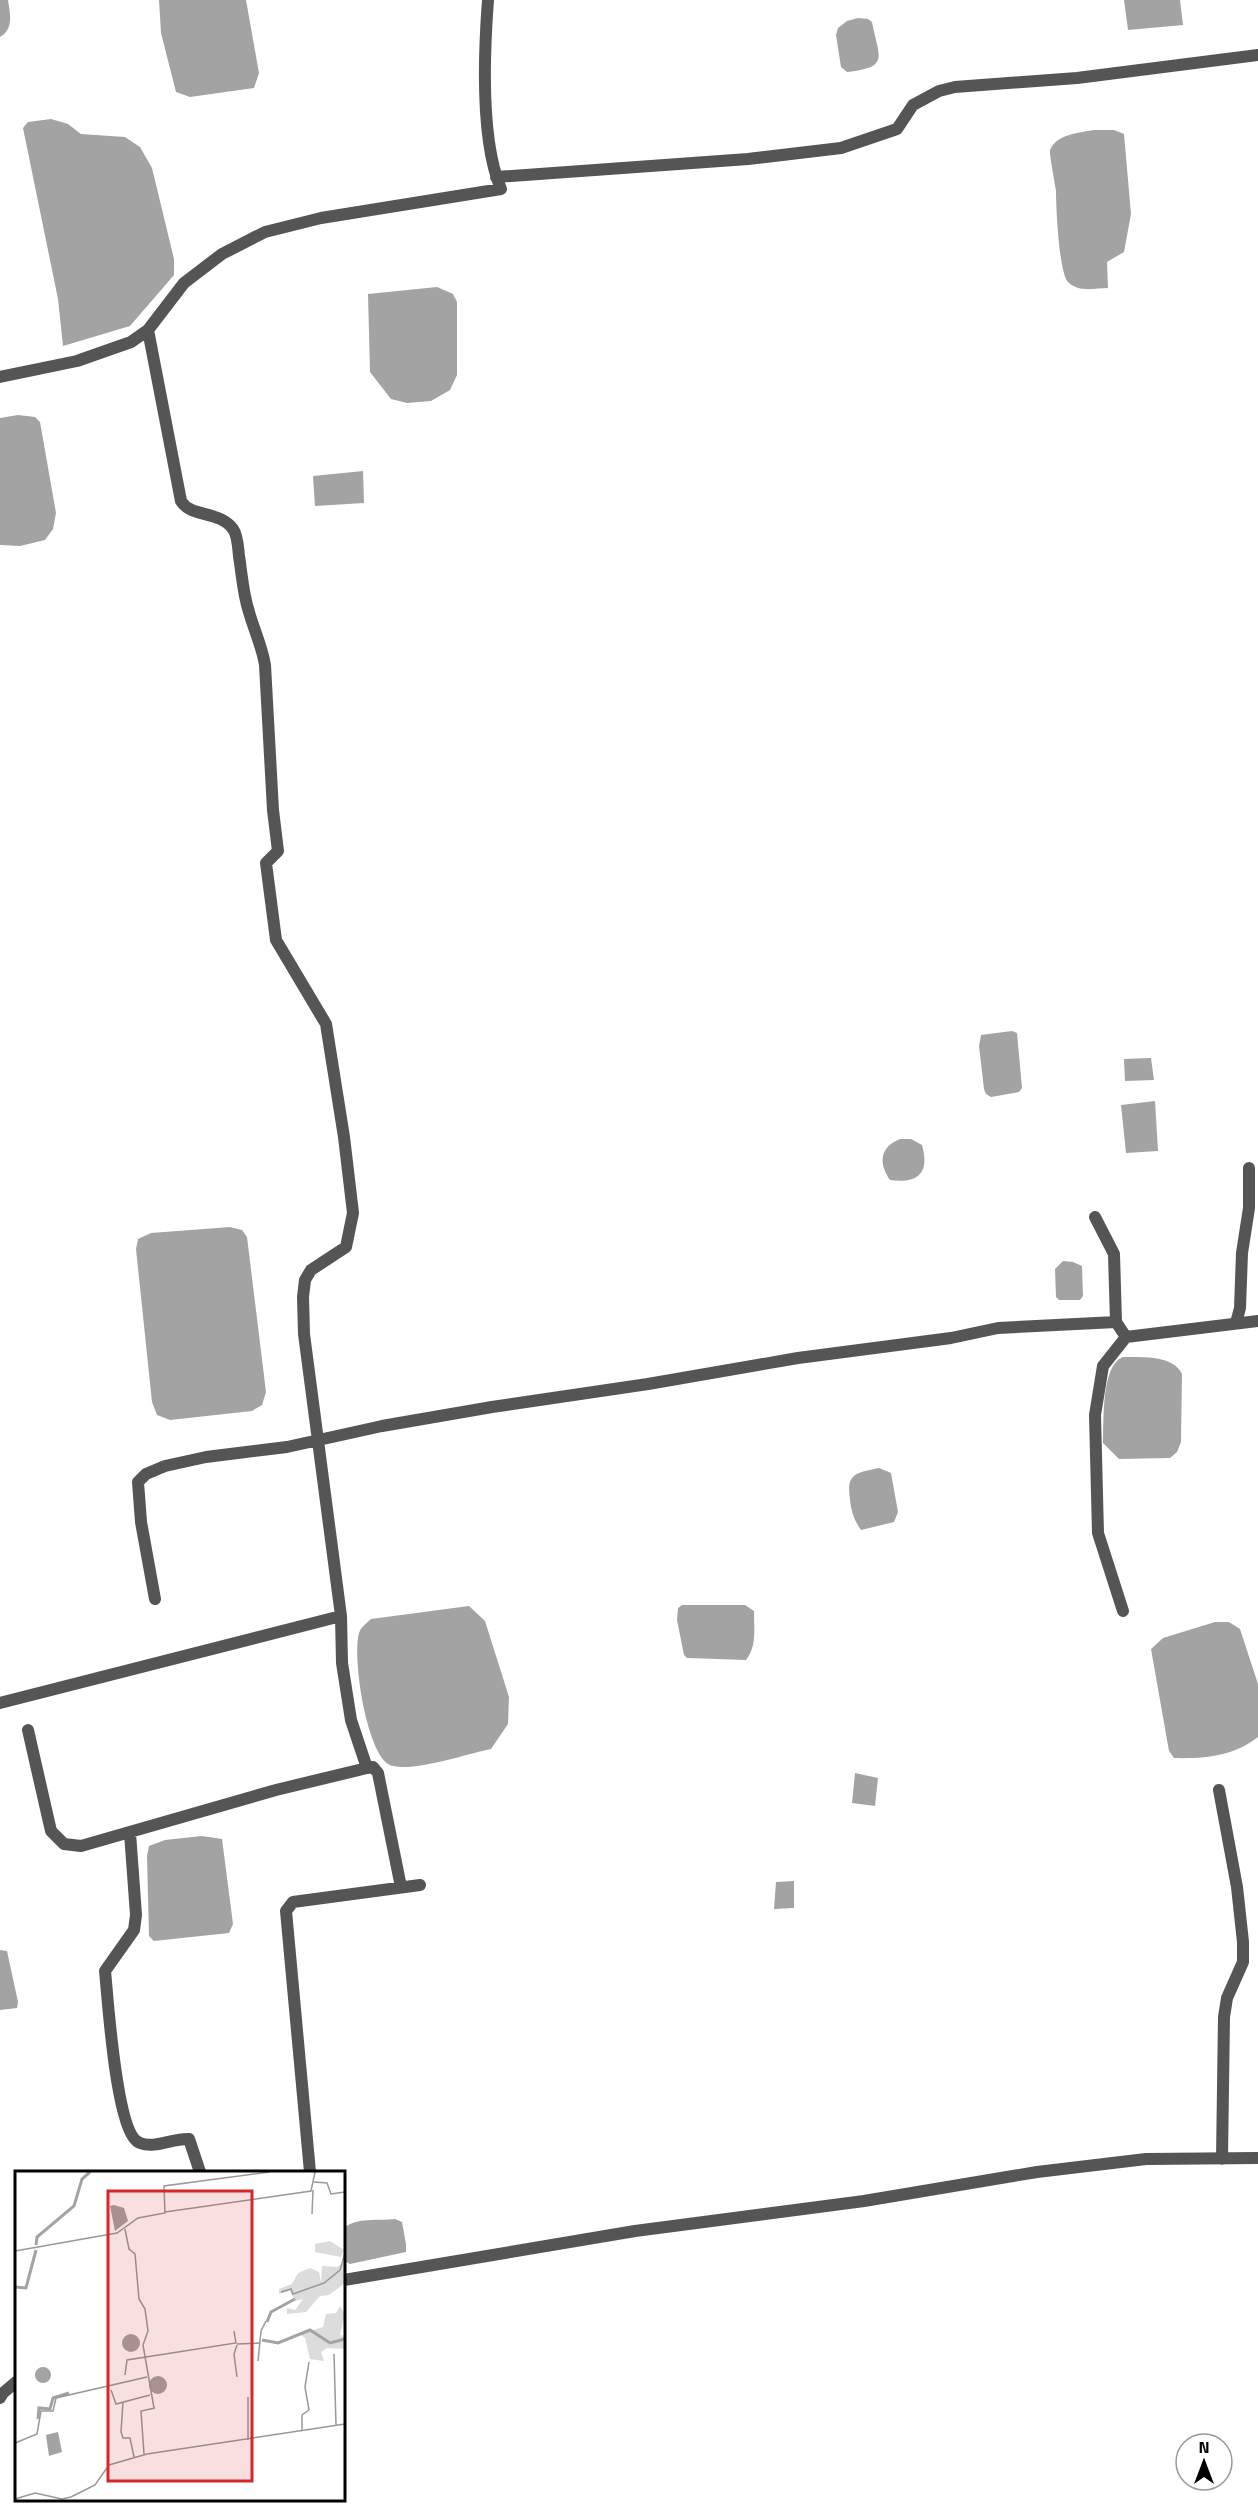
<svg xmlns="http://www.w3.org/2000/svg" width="1258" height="2516" font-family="'Titillium Web',sans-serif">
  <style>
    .water { fill: #a3a3a3 }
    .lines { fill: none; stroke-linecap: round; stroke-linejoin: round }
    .street { stroke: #555; stroke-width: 12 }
    .inset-river { fill: none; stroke: #a3a3a3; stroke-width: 3 }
    .inset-road { fill: none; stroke: #999; stroke-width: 1.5 }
    .view { fill: #d62828; fill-opacity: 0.15; stroke: #d62828; stroke-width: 3 }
    .inset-edge { fill: none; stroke: #000; stroke-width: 3 }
  </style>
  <rect width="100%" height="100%" fill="#fff"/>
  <path class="water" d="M0,0h8c2,14 6,29 -8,37z
    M159,0h87l13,73 -5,15 -64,9 -14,-5 -15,-59z
    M1124,0h56l3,25 -55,5z
    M858,18l10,1 4,3c7,36 18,45 -25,50l-6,-5 -5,-32 2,-7 9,-7z
    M51,119l17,5 13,10 44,3 15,10 12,21 22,91v16l-44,51 -67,20 -5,-47 -35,-171 5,-6z
    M1094,130h20l10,4 7,80 -7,38 -17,10 1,26c-13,0 -29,5 -40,-6 -9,-9 -12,-76 -12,-91 -1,-8 -7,-38 -6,-41 7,-16 28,-17 44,-20z
    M437,287l16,7 4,8v73l-7,15 -19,11 -24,2 -16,-4 -21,-27 -2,-78z
    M18,415l17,2 5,5 16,91 -3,16 -8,11 -25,6 -20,-1v-127z
    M363,471l1,32 -49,3 -2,-30z
    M1012,1031l5,2 5,55 -3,4 -28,5 -5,-3 -2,-5 -5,-43 2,-11z
    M1151,1058l3,22 -29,1 -1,-22z
    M1155,1101l3,50 -32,2 -5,-48z
    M900,1139h11l11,6c8,28 -4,39 -32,35 -12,-17 -10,-33 10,-41z
    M230,1227l12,3 5,7 19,155 -4,13 -10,6 -82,9 -13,-5 -5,-13 -16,-153 2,-10 13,-6z
    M1063,1261l10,1 9,4 1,30 -3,4h-21l-3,-3 -1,-28z
    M1123,1357c18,0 51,-2 59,17l-1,68 -4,10 -7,6 -51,1 -16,-16c1,-21 -2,-78 20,-86z
    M879,1468l12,5 7,39 -4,10 -33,8c-7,-10 -10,-19 -11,-31 -4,-26 6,-26 29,-31z
    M682,1605h63l9,6c0,17 3,35 -8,49l-59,-2 -3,-3 -7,-35 1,-12z
    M469,1606l16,15 24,76 -1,27 -17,25c-21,4 -86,26 -103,15 -22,-15 -36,-107 -29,-131 2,-6 8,-10 12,-14z
    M1215,1622h14l11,7 18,55v53c-24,19 -54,22 -84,21l-5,-7 -18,-102 12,-11z
    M855,1773l23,5 -3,28 -23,-3z
    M202,1836l20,3 11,85 -4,9 -75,8 -5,-5 -2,-80 2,-10 16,-6z
    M794,1881v27l-20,1 2,-27z
    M0,1950l7,1 11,51 -1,6 -17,2z
    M395,2219l7,3 4,22v8l-56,12 -6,-3v-33c13,-11 34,-7 51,-9z"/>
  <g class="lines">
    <path class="street" d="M496,177l252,-18 93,-11 56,-19 16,-24 26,-14 16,-4 122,-9 181,-23
      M148,330l33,171c10,17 38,9 52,28 5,7 5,19 6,27 3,19 4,38 10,56 5,18 13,34 16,53l8,145 5,41 -12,12 10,77 50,84 18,113 9,76 -7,34 -35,23 -6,10 -2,17 1,37 37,282 1,47 9,57 16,48 6,-1 5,6 23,114
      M0,377l77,-16 54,-19 17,-12 36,-47 38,-29 43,-22 56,-14 180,-29c-21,-49 -17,-136 -13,-189
      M1116,1322l10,15 132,-16
      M1236,1323l4,-15 2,-55 7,-45v-40
      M155,1599l-14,-77 -3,-40 8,-8 19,-8 41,-9 81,-10 95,-21 110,-19 156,-23 150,-26 153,-20 47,-10 118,-6 -2,-68 -19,-37
      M1123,1611l-25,-78 -3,-118 8,-49 23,-29
      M0,1703l341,-87
      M28,1730l23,101 13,13 17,2 195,-56 91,-22
      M1219,1790l18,97 6,55v20l-16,36 -3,19 -2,142
      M130,1833l6,82 -2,15 -29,41c3,28 11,164 35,172 15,6 33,-5 49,-4l11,33
      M310,2172l-24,-261 7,-9 127,-17
      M344,2280l291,-49 229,-30 173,-29 109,-13 112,-1
      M0,2398l3,-5 13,-11"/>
  </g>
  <g transform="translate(15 2171)">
    <rect width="330" height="330" fill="#fff"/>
    <path d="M315,70l14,9 -3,7 -26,-5v-8zM330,91v21l-16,12 -9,1 -14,16 -19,2v-6l8,2 8,-11 -8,2 -5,-10 -11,3v-5l13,-5 6,-11 12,-5 9,4 2,10 1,-16 15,1zM325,135l5,8 -5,21 5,1v13l-18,-1 -6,4 3,9 -14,-2 -5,-21 -5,-4 23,-7 3,-13 10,-1z" fill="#dcdcdc"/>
    <path d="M99,34l10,3 4,13 -13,10 -5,-25zM107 172a9 9 0 1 1 18 0a9 9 0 1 1-18 0ZM20 204a8 8 0 1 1 16 0a8 8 0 1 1-16 0ZM134 214a9 9 0 1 1 18 0a9 9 0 1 1-18 0ZM43,261l4,20 -13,4 -3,-21z" fill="#a3a3a3"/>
    <path class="inset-river" d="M21,74l1,-8 37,-31 8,-27 8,-7M0,116l11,1 10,-38M252,151l4,-10 24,-13M247,169l16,3 32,-13 20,13 15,-4M23,248l1,-11 11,1 3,-11 16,-5"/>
    <path class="inset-road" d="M299,11l13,1 4,11 14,-2M150,41l146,-21 4,-19M297,43l1,-24M110,58l4,20 6,5 4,45 6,10 3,22 -5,14 11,63M0,80l102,-18 21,-15 27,-5 -1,-27 105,-14M266,121l10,-3 2,5 31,-11 16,-13 5,-17M222,173l22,-1M319,183l2,71M243,190l3,-30 5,-10M110,204l2,-15 109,-17 -2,-12M222,206l-3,-23 3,-9M96,219l5,14 34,-9M233,226v43M108,231l-2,30 2,6h7l4,19M287,259v-15l7,-5 -4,-23 4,-25M0,272l22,-9 4,-23h12l3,-13 91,-21M129,283l-3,-43 14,-3M0,328l20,-6 27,6 9,-2 24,-12 14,-20 38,-11 198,-30"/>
    <path class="view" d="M93,20h144v290h-144z"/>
    <rect width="330" height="330" class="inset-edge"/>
  </g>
  <g transform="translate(1204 2462)"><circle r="28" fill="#ffffff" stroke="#999999" stroke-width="1.5"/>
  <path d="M0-4.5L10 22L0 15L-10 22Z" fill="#000000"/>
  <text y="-9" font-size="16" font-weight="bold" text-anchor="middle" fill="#000000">N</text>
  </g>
</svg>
